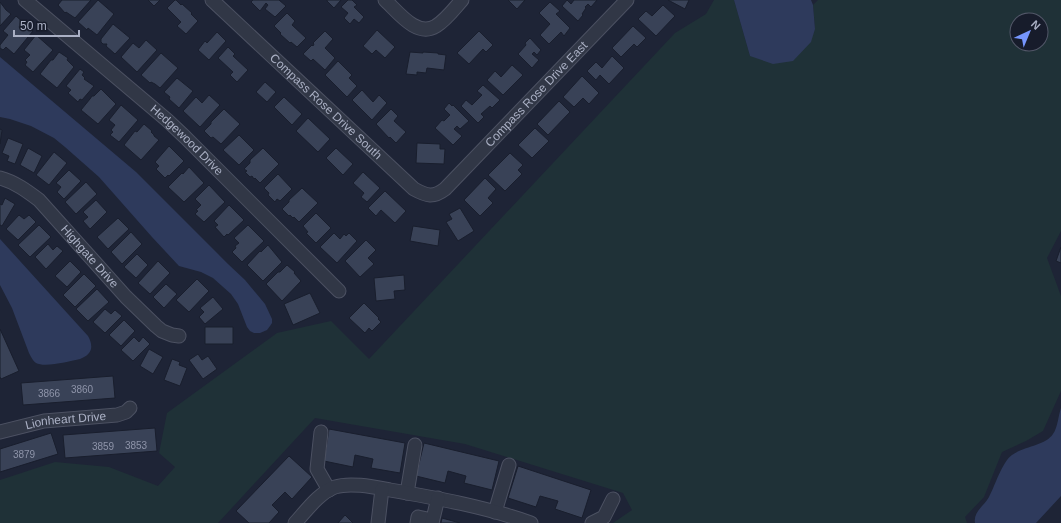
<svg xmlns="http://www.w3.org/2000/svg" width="1061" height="523" font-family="Arial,sans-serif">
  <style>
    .green { fill: #1f3137; fill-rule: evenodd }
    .water { fill: #2e3a5c }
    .building { fill: #394257; stroke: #191e2d }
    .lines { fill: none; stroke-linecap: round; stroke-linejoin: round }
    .minor-casing { stroke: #4c5162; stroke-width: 15 }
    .minor { stroke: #313746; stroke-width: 13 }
    .labels { text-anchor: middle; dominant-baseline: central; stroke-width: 4; stroke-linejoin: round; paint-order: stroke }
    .number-label { font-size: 10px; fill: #8e94a9 }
    .street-label { font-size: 12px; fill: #aab0c4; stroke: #171c2b }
  </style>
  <rect width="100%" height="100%" fill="#1e2436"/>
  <path class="green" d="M714,0h20l16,56 65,-27 -2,-24 5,-5h243v231l-14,27 14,38v95l-18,40 -17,10 -24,11 -18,45 -19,20 2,6h-354l19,-13 -9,-17 -158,-49 -150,-26 -97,105h-218v-43l55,-18 54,5 49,19 17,-19 -16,-14 8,-40 110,-80 54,-12 38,38 306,-326 31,-19zM1017,20h24v24h-24z"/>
  <path class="water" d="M734,0h77l2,5 2,24 -4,13 -18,19 -20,3 -23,-8z
    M0,57l136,115 92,92 17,16 20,24 7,15v4l-2,3 -3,4 -7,3h-6l-4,-2 -3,-4 -9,-23 -7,-10 -18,-16 -12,-6 -22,-6 -27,-29 -53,-60 -34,-30 -11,-9 -23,-12 -21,-7 -10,-2z
    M0,239l68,75 20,22c6,11 4,18 -8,23 -10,2 -35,9 -44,4 -3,-2 -5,-6 -7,-10l-17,-45 -12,-23z
    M1061,408v88l-25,27h-61c-2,-11 9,-17 14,-26 6,-11 13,-35 23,-42 12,-9 33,-9 41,-21 5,-7 5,-18 8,-26z"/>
  <path class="building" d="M62,0h29l-16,18 -9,-6 -1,1 -7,-8z
    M98,0l16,14 -17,21 -9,-7 -1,2 -9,-8z
    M148,0h12l-6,6z
    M175,0h1l5,5 1,-1 10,9 -1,1 7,7 -12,13 -9,-8 4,-4 -14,-14z
    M253,0h26l7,6 -11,11 -10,-8 3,-4 -2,-2 -6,8 -9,-9z
    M327,0h14l-7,8 -7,-7z
    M348,0h4l5,5 -3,2 10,10 -5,6 -5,-4 -4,5 -6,-6 4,-5 -7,-6z
    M508,0h17l-8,9z
    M567,0l4,4 3,-4h23l-6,7 -3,-3 -3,3 1,1 -4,6 1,1 -5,6 -16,-15z
    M668,0h21l-4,9z
    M0,2l6,8 5,4 -11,12z
    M550,2l10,9 -4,3 14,14 -6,8 -3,-4 -12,12 -9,-9 10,-11 -11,-11z
    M663,5l12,11 -19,20 -18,-17 8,-8 6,5z
    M287,13l8,8 -3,4 14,13 -9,9 -6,-5 -1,1 -10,-9 1,-1 -7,-7z
    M16,16l17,15 -19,23 -7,-6 -1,-1 -3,3 -3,-2v-3l8,-10 -5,-4z
    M113,24l17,14 -15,16 -9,-8 1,-2h-4l-2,-2v-3z
    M633,26l13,12 -9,9 -3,-3 -13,13 -9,-9z
    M377,30l18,17 -10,11 -9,-8 -4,4 -9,-8z
    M325,31l8,8 -8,9 10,10 -10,12 -12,-11 -2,2 -8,-7 9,-9 1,1 1,-2 -1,-1z
    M479,31l14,14 -7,7 -3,-3 -14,15 -12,-11z
    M217,32l9,9 -17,19 -11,-10 7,-9 2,2z
    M36,35l17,15 -20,22 -8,-7 2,-3 -2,-2 5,-5 -6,-5z
    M530,38l11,12 -4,5 -3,-3 -2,2 7,6 -7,8 -14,-14 8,-9 -1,-2z
    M146,40l11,10 -20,22 -16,-15 12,-14 6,5z
    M228,47l7,7 -2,2 15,14 -11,12 -7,-7 3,-3 -15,-14z
    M59,52l9,6 -1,2 7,7 -17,21 -17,-14 11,-14h2z
    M410,52l13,1v-1l15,1v1l8,1 -2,15 -17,-2 -1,5 -9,-1v3l-11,-1z
    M161,53l17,15 -18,20 -5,-4 -4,-2 -1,1 -9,-8z
    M612,56l12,12 -15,16 -9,-9 -4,5 -9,-9 9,-9 6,6z
    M338,61l14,14 -3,3 8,8 -10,11 -22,-22z
    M512,65l11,10 -20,20 -16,-15 8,-9 6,6z
    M80,69l4,3 -2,3 3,3 -1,1 10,7 -12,14 -2,-1 -2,3 -10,-9 3,-3 -5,-4z
    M582,76l17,17 -10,11 -6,-6 -9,9 -11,-10z
    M177,78l16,13 -14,17 -10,-9 1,-2 -6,-5z
    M265,82l11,10 -9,10 -11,-10z
    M483,85l17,15 -8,8 -2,-2 -9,8 3,3 -6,6 -17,-17 5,-6 6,5 10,-10 -5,-4z
    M101,89l15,15 -18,20 -17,-14 9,-11 2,-3h2z
    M362,90l11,12 6,-7 8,8 -15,17 -20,-20z
    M209,95l11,10 -20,22 -17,-16 13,-14 6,6z
    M284,97l18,17 -10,11 -18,-18z
    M559,101l11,11 -22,23 -11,-11z
    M449,103l3,3 1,-1 16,16 -9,8 -3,-3 -3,3 8,7 -9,9 -18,-17 7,-8 2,1 6,-6 -6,-6z
    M121,105l17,15 -19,22 -9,-7 3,-3 -2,-2 4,-5 -6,-5z
    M224,109l16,15 -19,20 -8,-7 -2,1 -7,-7 7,-7v-2z
    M391,109l7,7 -4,5 12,11 -10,11 -6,-6 -1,1 -13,-14z
    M308,118l22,21 -12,13 -22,-21z
    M144,124l8,7 -1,1 3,3v1l5,4 -18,20 -17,-15 11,-14 2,1z
    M535,128l14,13 -17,17 -14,-13z
    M0,129l2,1 -2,14z
    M239,135l15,15 -15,15 -16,-15z
    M8,138l15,6 -8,20 -8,-3 2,-5 -7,-3z
    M417,143l23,1v5h5l-1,15 -28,-1z
    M169,146l15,15 -15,15 -1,-1 -3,3 -9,-9 3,-3 -4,-4z
    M28,148l14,8 -8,17 -14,-8z
    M263,148l16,16 -19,19 -5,-5 -1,1 -2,-3 -2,1 -5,-5 2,-1 -3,-2 6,-6v-3z
    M336,148l17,16 -10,11 -17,-17z
    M54,152l13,11 -18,22 -13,-10z
    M510,153l13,12 -5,5 4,4 -17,17 -17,-16z
    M189,167l15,16 -20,19 -16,-15 14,-14 1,1z
    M69,170l12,11 -17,18 -7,-7 4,-5 -5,-4z
    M363,172l17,16 -13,14 -6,-5 3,-4 -11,-10z
    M278,174l14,15 -12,12 -3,-2 -2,3 -7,-7 1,-2 -5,-5z
    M485,178l11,11 -8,9 5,5 -13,13 -16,-16z
    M86,182l11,12 -21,20 -11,-12z
    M209,185l16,17 -21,20 -9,-8 3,-3 -2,-1 5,-5 -6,-6z
    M302,188l16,15 -19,19 -5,-5 -1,1 -3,-3 -1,1 -7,-7 7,-7v-2z
    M385,191l21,20 -11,12 -14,-13 -5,6 -8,-8z
    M5,198l10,6 -13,22 -2,-1v-21l2,1z
    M96,200l11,12 -17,17 -7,-8 5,-4 -5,-5z
    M229,205l15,15 -16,15 -1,-1 -3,3 -9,-10 3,-2 -4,-4z
    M460,208l14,23 -16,10 -12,-19 6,-3 -3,-5z
    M316,213l15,15 -15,15 -10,-10 2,-1 -5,-6z
    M19,215l5,4 5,-4 7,7 -18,18 -12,-11z
    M118,218l11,11 -21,20 -11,-12z
    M39,225l12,12 -21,20 -12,-12z
    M248,225l16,16 -22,21 -10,-10 4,-4 -1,-2 4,-3 -5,-5z
    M413,226l27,4 -2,16 -28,-5z
    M131,232l11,12 -20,20 -11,-12z
    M334,233l6,6 4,-5 2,2 3,-3 8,8 -20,22 -17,-16z
    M366,240l10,10 -8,8 6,6 -14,13 -15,-16z
    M48,244l5,6 4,-4 6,5 -17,18 -11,-12z
    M268,245l14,17 -19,19 -16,-16 12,-13 1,-1 1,1z
    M1061,247v16l-5,-2z
    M137,254l11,11 -12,13 -12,-11z
    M70,261l11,11 -14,15 -12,-11z
    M158,261l12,12 -20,21 -12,-11z
    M287,265l8,7 -1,1 7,8 -19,20 -16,-17 12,-12h2z
    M84,274l12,12 -21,21 -12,-12z
    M404,275l1,15 -11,1 1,8 -19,2 -2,-23z
    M197,279l12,12 -20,21 -13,-12z
    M166,284l11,10 -13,14 -11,-11z
    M97,289l12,13 -21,19 -12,-12z
    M310,293l10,20 -27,12 -9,-21z
    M213,297l10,12 -18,15 -6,-7 5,-5 -4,-4z
    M364,303l15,15 -1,1 3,3 -9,9 -3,-3 -4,5 -16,-15z
    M105,309l6,5 4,-4 7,6 -17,17 -12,-11z
    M124,320l11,11 -14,15 -12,-11z
    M205,327h28v17h-28z
    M0,329l19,42 -18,8 -1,-2z
    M134,337l5,5 4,-5 7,7 -17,17 -12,-11z
    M149,349l14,8 -10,17 -13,-8z
    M198,354l4,6 6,-4 9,13 -14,10 -14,-19z
    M172,359l8,3 -1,3 8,3 -7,18 -16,-6z
    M113,376l2,22 -92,7 -2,-22z
    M155,428l2,23 -92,7 -2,-23z
    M329,429l76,14 -5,30 -29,-5 2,-9 -18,-4 -2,12 -29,-6z
    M51,433l7,21 -58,18v-23z
    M424,443l75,18 -7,29 -28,-7 2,-7 -18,-5 -3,12 -29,-7z
    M289,456l23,21 -20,22 -7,-7 -13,13 7,7 -10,11h-20l-13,-12z
    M518,466l73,24 -9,28 -27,-9 3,-8 -18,-5 -4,11 -28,-9z
    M345,515l8,8h-15z
    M442,518l18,5h-19z"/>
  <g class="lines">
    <defs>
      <g id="minor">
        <path id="s1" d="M25,0l142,120 18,17 154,154"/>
        <path id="s2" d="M212,0l202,189c13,7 19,9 31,0l182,-189"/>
        <path d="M385,0c13,12 32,38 51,26 10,-6 18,-17 26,-26"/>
        <path id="s3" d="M0,178c15,4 27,13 39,22l87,97 30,29 6,5 10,4 7,1"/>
        <path id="s4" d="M0,432l44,-11 73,-6 9,-3 4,-4"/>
        <path d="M321,432l-4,37 12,21"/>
        <path d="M407,493l8,-48"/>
        <path d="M495,512l14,-47"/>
        <path d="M295,523c11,-12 25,-31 40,-36 15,-5 39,0 55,3 47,8 96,17 141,33"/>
        <path d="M378,523l4,-34"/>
        <path d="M417,523l1,-6 14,3"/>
        <path d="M432,523l6,-25"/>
        <path d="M592,523l12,-6 9,-18"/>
      </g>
    </defs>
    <use href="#minor" class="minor-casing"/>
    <use href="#minor" class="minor"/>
  </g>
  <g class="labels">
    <g class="number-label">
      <text x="82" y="389">3860</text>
      <text x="49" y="393">3866</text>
      <text x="136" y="445">3853</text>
      <text x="103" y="446">3859</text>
      <text x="24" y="454">3879</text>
    </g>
    <g class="street-label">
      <text stroke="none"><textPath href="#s2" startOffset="442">Compass Rose Drive East</textPath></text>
      <text stroke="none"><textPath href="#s2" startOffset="156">Compass Rose Drive South</textPath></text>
      <text stroke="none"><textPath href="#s1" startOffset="214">Hedgewood Drive</textPath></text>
      <text stroke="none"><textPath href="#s3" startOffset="121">Highgate Drive</textPath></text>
      <text stroke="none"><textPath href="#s4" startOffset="67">Lionheart Drive</textPath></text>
    </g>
  </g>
  <g transform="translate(1029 32) rotate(44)"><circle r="19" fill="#171c2b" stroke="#525768"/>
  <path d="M0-3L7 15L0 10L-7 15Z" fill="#7696fd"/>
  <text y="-6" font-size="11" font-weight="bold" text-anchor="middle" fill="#aab0c4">N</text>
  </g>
  <path d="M14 30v6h65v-6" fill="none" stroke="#aab0c4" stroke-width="2"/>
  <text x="20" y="30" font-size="12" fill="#aab0c4" stroke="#171c2b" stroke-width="3" paint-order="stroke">50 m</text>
</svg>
